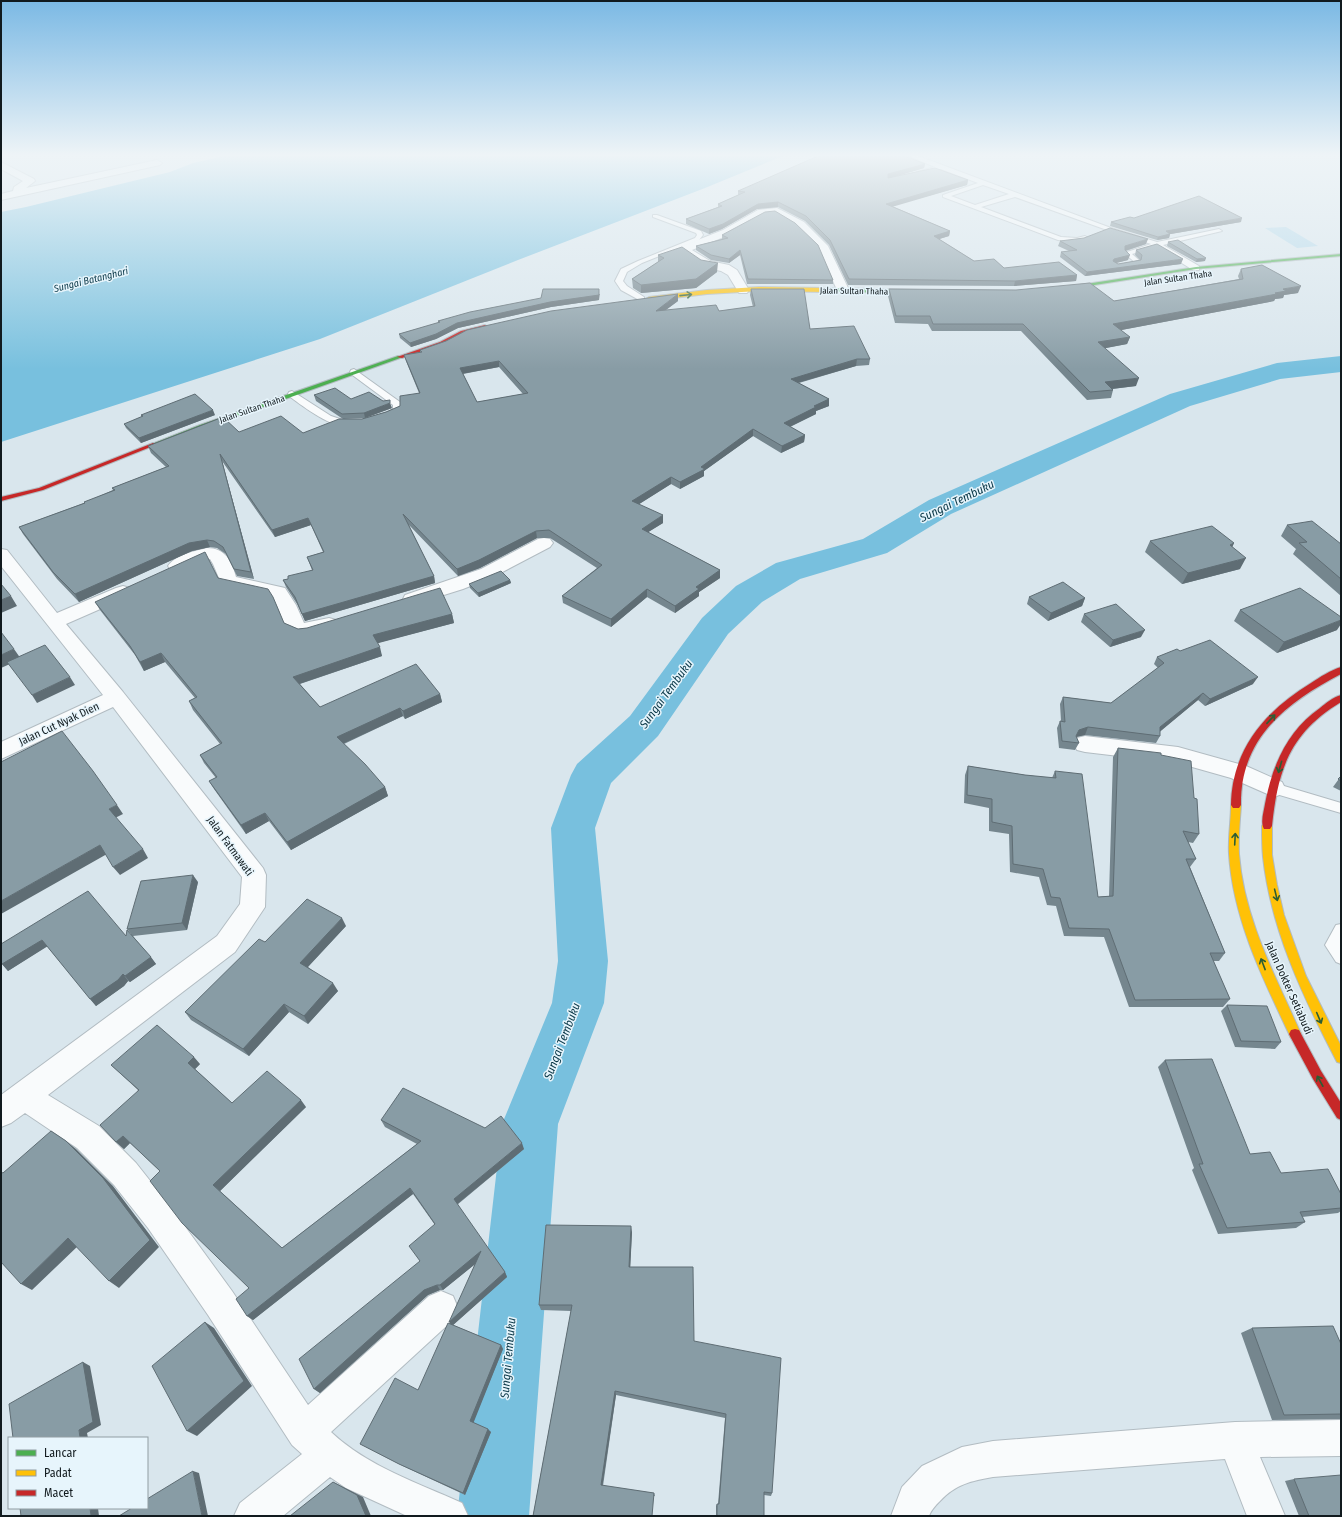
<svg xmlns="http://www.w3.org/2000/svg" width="1342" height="1517" font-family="'Fira Sans Condensed',sans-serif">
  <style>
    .green { fill: #b1d7e9 }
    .water { fill: #78c0de }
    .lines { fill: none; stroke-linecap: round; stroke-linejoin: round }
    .river { fill: #78c0de; fill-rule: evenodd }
    .lane-casing { stroke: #b2bcc2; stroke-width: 2 }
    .street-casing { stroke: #b2bcc2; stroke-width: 2 }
    .fast-casing { stroke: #b2bcc2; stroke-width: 2 }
    .slow-casing { stroke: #b2bcc2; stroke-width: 2 }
    .jam-casing { stroke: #b2bcc2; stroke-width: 2 }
    .lane { fill: #f9fbfc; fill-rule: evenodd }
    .street { fill: #f9fbfc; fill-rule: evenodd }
    .fast { fill: #4caf50; fill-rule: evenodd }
    .slow { fill: #ffc107; fill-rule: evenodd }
    .jam { fill: #c62828; fill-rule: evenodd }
    .wall { fill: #75868e; fill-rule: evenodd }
    .shaded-wall { fill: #5f6d74 }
    .building { fill: #889ca5; stroke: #5f6d74; fill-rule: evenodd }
    .oneway { stroke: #2c5d34 }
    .labels { text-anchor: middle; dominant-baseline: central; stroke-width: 3; stroke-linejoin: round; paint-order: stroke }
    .far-street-label { font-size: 9px; fill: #111a1e; stroke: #e7f5fc }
    .far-water-label { font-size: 10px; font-style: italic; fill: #093747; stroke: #e7f5fc }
    .street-label { font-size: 11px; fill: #111a1e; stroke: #e7f5fc }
    .water-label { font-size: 12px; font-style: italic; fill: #093747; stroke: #e7f5fc }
  </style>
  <rect width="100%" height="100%" fill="#d9e6ed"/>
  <path class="green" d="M1286,227l32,19 -21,2 -32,-20z"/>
  <path class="water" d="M224,156h559l-78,32 -187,72 -198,79 -319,103v-230l25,-5 144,-35 23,-9z"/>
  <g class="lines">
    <path class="river" d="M1341,356v16l-61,7 -90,27 -239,108 -64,39 -87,26 -38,23 -34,32 -70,102 -47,47 -16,45 13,133 -4,42 -46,121 -29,392h-72l45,-392 50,-121 6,-42 -7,-133 20,-53 6,-11 53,-48 72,-98 34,-32 40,-23 87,-24 66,-39 241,-106 107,-31z"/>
    <defs>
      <path id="lane" d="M909,156h9l193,72 46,14 62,-13 3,2 -59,14 36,21v4h-6l-37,-23 -24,7 9,8 -4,2 -13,-11 27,-9 -44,-14 -92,-33 -34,10 80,30 16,1 8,-2 3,2 -11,4 -19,-2 -115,-43v-2l35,-12 -37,-14 -24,5v-2l18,-5zM983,185l26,9 -34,11 -24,-9z
        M653,215h4l44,16 2,4 -4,5 -57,23 -15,9 -4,9 4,5 17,11v4h-3l-20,-11 -6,-9 6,-12 17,-8 57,-23 2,-3 -1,-2 -43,-16z
        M354,369l46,33 1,8 -1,2 -12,7h-6l-1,-2 12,-8v-4l-42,-31 -1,-2 1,-2z
        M292,391l39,25 12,4 12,1 1,2c-14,14 -55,-18 -67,-27l-1,-2 1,-2z
        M1274,783l67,20v10l-72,-21 -2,-4 2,-4z
        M1341,924v40l-5,-2 -11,-17 11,-20z"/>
      <path id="street" d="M157,160l5,3 -2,2 -159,35v-6l12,-3 1,-4 9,-6 -22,-12v-7l33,17 1,2 -9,7z
        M777,208l27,14 24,24 21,44 -2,3h-8l-2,-3 -18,-41 -23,-23 -21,-12 -11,1 -33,19 -39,16 18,11 19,4 8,5 12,20 -2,3h-8l-11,-18 -7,-4 -19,-4 -24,-18 2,-2 43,-17 35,-20z
        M544,538l6,1 3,4 -3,4 -57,30 -30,12 -51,16 -7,-2 -2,-4 2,-4 76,-26 57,-30z
        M207,548c18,0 25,13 29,29l49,11 11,17 8,18 25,-5 7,2 3,4 -3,4c-13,4 -42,15 -50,-1 -5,-10 -8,-21 -14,-31l-50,-11 -9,-21 -3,-5 -7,2 -20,9 -6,2 -6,-2 -3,-4c7,-11 27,-15 39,-18z
        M1,549l6,1 50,63 59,-25 7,-2 7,2 2,4 -2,4 -64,28 57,68 140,176 3,7 -1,32 -30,45 -187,143 51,31 37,37 34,43 62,85 76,114 121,-109 12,-5 12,5 5,12 -5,12 -122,112c36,34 87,51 131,71l6,13h-61l-61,-28 -16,-11 -47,39h-49l6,-13 62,-49 -10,-9 -84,-130 -60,-87 -34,-43 -37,-37 -52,-35 -14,10 -10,4v-32l216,-159 23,-32 2,-27 -129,-170 -112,52v-17l102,-47 -102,-129z
        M1085,736l93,11 68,19 36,16 3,6 -3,6 -8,3 -43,-19 -53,-15 -93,-11 -8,-2 -3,-6 3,-6z
        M1341,1420v36l-81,1 25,59h-38l-22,-57 -232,18c-22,4 -37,7 -53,24 -5,5 -9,9 -11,15h-38l11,-29 20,-21 40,-19 31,-6 242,-19z"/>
      <path id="fast" d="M1341,254v2l-145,13 -133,21 -3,-2 136,-21z
        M827,288l91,2 3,2 -3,2 -93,-3v-2z
        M398,356l5,1 -246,88 -5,-1 48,-19z"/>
      <path id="slow" d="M759,287l68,1 3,2 -3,2 -68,-1 -52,3 -58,7 -3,-2 3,-2 58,-7z
        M1236,801l3,1 2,3c-1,16 -3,32 -2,49 5,65 36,121 62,180l-2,4 -4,1 -4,-1c-28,-59 -58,-119 -62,-184 -1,-16 2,-33 2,-49l2,-3z
        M1267,822l3,1 2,3v29l5,30 7,30 22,61 35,70v17l-4,-1c-34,-65 -66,-132 -74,-205 -1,-10 -1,-21 -1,-31l2,-3z"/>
      <path id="jam" d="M485,325l3,2 -1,1 -22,5 -21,11 -42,14 -5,-1 43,-15 21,-11z
        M153,443l5,1 -115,46 -42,11v-4l38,-9z
        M1341,667v7c-55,29 -101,64 -100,131l-2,3h-6l-2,-3c1,-56 34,-94 80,-122 9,-6 20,-13 30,-16z
        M1341,695v7c-51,31 -63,67 -69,124l-2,3h-6c-4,-7 0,-18 1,-25 7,-38 22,-73 55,-96 6,-5 13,-11 21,-13z
        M1295,1029l4,1 22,41 20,32v17l-4,-2 -24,-39 -22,-41 -2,-4 2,-4z"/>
    </defs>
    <use href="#lane" class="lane-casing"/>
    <use href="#street" class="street-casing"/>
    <use href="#fast" class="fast-casing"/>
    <use href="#slow" class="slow-casing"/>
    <use href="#jam" class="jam-casing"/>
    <use href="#lane" class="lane"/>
    <use href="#street" class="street"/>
    <use href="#fast" class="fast"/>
    <use href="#slow" class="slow"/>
    <use href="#jam" class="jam"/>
  </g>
  <path class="wall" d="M925,164l-1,4 -35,10 79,2 -1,5 -75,21 58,25 -1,5 -10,3 35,22 30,7 73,7 -1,6 -62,5 -166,-1 -19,-40 -24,-24 -27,-14 -21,2 -35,20 -13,5 -23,-10v-5l32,-12v-3l20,-9v-4z
    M1134,218l107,4 -71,12 -1,4 -12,2 -47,-14 1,-4z
    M722,235l111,45v4h-86l-7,-29 -11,8 -18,-3 -15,-10v-4l26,-7z
    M1060,241l86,3 -20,7 2,9 -12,3 2,1 22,-4 -5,-5 1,-5 45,14 -96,12 -25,-19 1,-5 8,-1 -11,-5z
    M1168,242l37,19 -9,1 -29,-16z
    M658,255l59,17 -21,16 -55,5 -8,-5 -1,-9 26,-17z
    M1241,269l57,24 -14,2 -1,3 -8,1 -1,2 -153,29 9,7 -3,7 -22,4 31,38 -24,3 1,1 -2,8 -24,2 -66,-69h-89l-4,-7 -33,-1 -7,-27 1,-7 225,12 125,-22 -1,-3z
    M751,289l59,40 60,30 -1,6 -13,1 -57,17 30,16v7l-13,5v3l-26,13 15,8 -1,7 -23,11 -28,-17 -49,35v5l-24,13 -9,-5 -32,20 24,19 -15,9 72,38v8l-21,14v4l-24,17 -28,-16 -36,30 -48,-24 -1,-7 35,-28 -47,-30h-13l-57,30 -22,8 -49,-51 25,51 1,7 -130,38 -8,-17 -11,-17 -3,-7 5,-1 24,-9 -5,-13 16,-5 -12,-27 -36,12 -53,-76 32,118 -17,-3 -11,-22 -9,-6 -7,-1 -18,4 -113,51 -22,-23 -34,-45 -4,-7 65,-24 29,-13 -1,-2 54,-21 -15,-14 -3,-7 91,-14 64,1 40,-14 -27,-18 -2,-6 37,4 41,9 -27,10 -21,1h18l24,-7 14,-6 19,-13 -13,-32 -2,-6 16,-3v-2l258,-49 -12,9 53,1 34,-4 -3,-12zM499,367l24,27 -46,8 -14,-28z
    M600,294l-1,6 -48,7 -93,21 -22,11 -25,8 -11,-9 -1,-4 39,-11v-2z
    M141,415h74l-74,28 -15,-15 -2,-4 18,-7z
    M1287,525l54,19v52l-48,-42 3,-5 -15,-13z
    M1150,541l84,2 -2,4 8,22 -58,15 -37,-32z
    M218,578l66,45 14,6 154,-15 2,9 -77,20 5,13 -82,28 20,23 120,-13 2,8 -37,17 -2,-3 -59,28 41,43 3,9 -97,54 -22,-29 -23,13 -32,-45 -5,-8 7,-3 -12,-15 -4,-8 20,-11 -27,-34 -4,-9 6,-3 -30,-36 -21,9 -9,-16 -35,-45 -5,-8z
    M510,580l1,3 -32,14 -9,-9 -1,-4z
    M1029,597l56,1 -3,8 -34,15 -21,-17z
    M1240,610l97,20 -60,23 -43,-32z
    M1084,614l57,23 -31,10 -29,-25z
    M1180,651l73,33 -48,22 -7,-6 -38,31v5l-4,7 -71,-8 -9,2 3,6 -4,7 -16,-2 -2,-20 3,-7h1l-1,-17 3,-7 48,6 47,-35 -4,-4 3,-7z
    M1118,748l43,7 33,43 5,36 -6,9 -5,-1 8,17 -6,8 35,86 -6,8h-6l17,38 -7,8h-94l-25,-70 -40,-1 -8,-30 -9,-1 -8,-28 -29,-5 -1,-38 -20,-3v-23l-25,-5 1,-28 3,-9 57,9 27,3 3,-7 43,126 11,-1 4,-139z
    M1341,776v15l-8,-4z
    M198,882l-11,48 -54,6 23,28 -26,18 -2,-1 -4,5 -28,20 -49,-60 -39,25 -6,-7 -1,-20 125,-8 5,-2 -4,-5z
    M346,926l-38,41 30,24 -30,33 -19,-12 -40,44 -58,-36 -6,-8 80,-70z
    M1227,1005l54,37 -6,7 -40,-2 -14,-36z
    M1165,1060l85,94 31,19 60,21v17l-3,2 -36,4 3,5 -9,6 -78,6 -26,-64 2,-2 -36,-101z
    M200,1064l-5,5 37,34 74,4 -86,84 62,57 135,-104 -32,-17 -4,-7 143,29 -67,56 48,67 2,5 -54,48 48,20 2,4 -30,73 18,10 -26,63 -62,-29 -43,-22 58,-54 32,-66 25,-60 -32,26h-3l-12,5 -108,98 -6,-4 106,-128 15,-36 -22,-31 -160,126 -6,-4 2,-28 -89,-117 -30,-28 -6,6 -8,-7 22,-52 -27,-25z
    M632,1232l-2,35 64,74 78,152 -1,3 -7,-1v21h-48v-10l1,-2h1l7,-86 -109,-23 -13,91 51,7 1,3 -122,20 38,-205 -30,-1 -2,-5z
    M1252,1328l89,16v75l-69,1 -31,-87z
    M1294,1479l47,37h-42l-14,-35z"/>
  <path class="shaded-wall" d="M925,164l-1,4 -36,11v-5z
    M968,180l-1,5 -82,24 1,-5z
    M778,202v5l-21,2 -35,20 -13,5v-5l49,-25z
    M1242,218l-1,4 -76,13 1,-4z
    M950,231l-1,5 -16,5 1,-5z
    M1170,234l-1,4 -12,2 1,-3z
    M1148,239l-2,5 -22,7 1,-5z
    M740,250v5l-11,8v-4z
    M1130,255l-2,5 -16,4 2,-5z
    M1206,258l-1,3 -9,1 1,-3z
    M1183,259l-2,5 -96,12 2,-4z
    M718,263l-1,9 -21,16 -55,5v-8z
    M1077,275l-1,6 -62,5 1,-5z
    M1301,286l-3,7 -14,2 -1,3 -8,1 -1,2 -163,31 2,-8 162,-31 8,-4z
    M599,289v11l-48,7 -93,21 -22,11 -25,8 -1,-4 47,-20z
    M678,294v7l-22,16v-6z
    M1130,337l-3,7 -31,6 2,-8z
    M857,359l-1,7 -66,19 1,-6z
    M499,361v6l-38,7 -1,-6z
    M1139,378l-3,8 -33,4 2,-8z
    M829,399v7l-13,5v3l-33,16 1,-7 30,-17z
    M390,403l2,5 -27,10 -1,-5z
    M213,410l2,5 -74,28 -2,-5z
    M753,429v7l-49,35v5l-24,13v-7z
    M805,435l-1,7 -23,11 1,-7z
    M220,454l2,7 32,118 -3,-7z
    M671,477v7l-38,24 -1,-7z
    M663,515v8l-21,13v-7z
    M308,518l3,7 -36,12 -3,-7z
    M536,531l1,7 -57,30 -22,8 -1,-7z
    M207,540l3,7 -18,4 -113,51 -4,-8 114,-51z
    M1234,543l-5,11 1,-9z
    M1246,558l-6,11 -58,15 6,-11z
    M720,570v8l-21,14v4l-24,17v-7l21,-19z
    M434,576l1,7 -130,38 -3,-7z
    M510,580l1,3 -32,14 -1,-4z
    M647,589v8l-36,30v-8z
    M11,596l6,10 -16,7v-13z
    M1085,598l-3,8 -34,15 3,-8z
    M452,614l2,9 -79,21 -2,-9z
    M1341,620v4l-4,6 -60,23 7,-11z
    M1145,630l-4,7 -31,10 3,-7z
    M380,647l2,9 -86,29 -3,-8z
    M14,649l7,10 -20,9v-13z
    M161,653l4,9 -21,9 -4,-9z
    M70,677l5,8 -38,18 -5,-8z
    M1258,677l-5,7 -48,22 5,-7z
    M1203,693l-5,7 -42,35 4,-8z
    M440,694l2,8 -37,17 -2,-8z
    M400,708l3,8 -63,29 -3,-8z
    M1088,727l-3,8 -9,2 -3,6 6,-13z
    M385,787l3,9 -97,54 -4,-8z
    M117,805l6,9 -8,4 -6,-9z
    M265,813l4,8 -23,13 -5,-9z
    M100,845l7,9 -106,60v-13z
    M143,849l5,9 -28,17 -7,-8z
    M193,875l5,7 -11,48 -5,-7z
    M342,918l4,8 -42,45 -4,-8z
    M42,940l6,6 -40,25 -6,-7z
    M151,957l5,7 -26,18 -5,-6z
    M123,974l5,7 -4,5 -28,20 -6,-7z
    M333,983l5,8 -30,33 -4,-8z
    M284,1004l5,8 -40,44 -6,-7z
    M194,1057l6,7 -6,6 -6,-7z
    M301,1100l5,7 -86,84 -7,-6z
    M123,1136l7,7 -6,6 -8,-7z
    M66,1141l10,8 37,37 46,61 -40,41 -10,-7z
    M522,1143l2,6 -68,56 -2,-6z
    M410,1188l3,6 -160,126 -6,-4z
    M631,1226l1,6 -2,41 -1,-6z
    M68,1238l11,7 -47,45 -11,-6z
    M481,1251l3,6 -41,33 -3,-5z
    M505,1272l2,5 -55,49 -3,-4z
    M437,1285l3,5 -12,5 -108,98 -6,-4 110,-99z
    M205,1322l9,6 38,58 -55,50 -10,-5z
    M501,1345l2,4 -30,75 -3,-3z
    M83,1362l7,4 11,59 -14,8 1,5h-8l-1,-8z
    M615,1391l1,4 -14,93 -1,-3z
    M488,1429l3,3 -26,63 -2,-2z
    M193,1471l6,2 9,43h-6z
    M333,1482l30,15 8,19h-5z
    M90,1508h8l1,8h-8z"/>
  <path class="building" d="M818,156h87l20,8 -37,10v4l47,-10 33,12 -82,24 64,27 -16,5 40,25 20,-2 10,9 55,-6 18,13 -62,6 -166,-2 -19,-39 -24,-24 -28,-14 -20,2 -35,20 -14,5 -23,-10 36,-13 -4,-2 27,-12 -7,-1z
    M1199,196l43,22 -76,13 4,3 -12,3 -47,-15 19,-5 4,1z
    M775,211l20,12 23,22 15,35 -85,-1 -8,-29 -11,9 -18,-4 -15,-9 32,-8 -6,-3 43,-23z
    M1110,228l38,11 -23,7v4l5,5 -16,4 -1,2 5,3 23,-4 1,-5 -6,-5 21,-6 26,15 -96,13 -26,-20 16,-2 -17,-9 24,-3z
    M1178,240l28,18 -9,1 -29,-17z
    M682,247l19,13 17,3 -22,16 -55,6 -9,-6 32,-21 -6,-3z
    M1262,265l39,21 -18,3 3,2 -11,2 2,1 -164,30 17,13 -32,5 41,36 -34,4 8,8 -23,2 -67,-68h-90l-3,-8h-34l-7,-27 127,1 74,-7 24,18 129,-22 -2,-10z
    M543,289h56v6l-49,7 -93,21 -21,11 -26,9 -11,-9 41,-12 -2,-1 32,-9 71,-14z
    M751,289h53l6,40 44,-3 16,33h-13l-66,20 38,20 -15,7 2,1 -32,16 21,12 -23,11 -29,-17 -52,38 4,2 -25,13 -9,-5 -39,24 31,14 -21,14 78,41 -24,17 3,2 -24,17 -28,-17 -36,30 -49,-23 40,-31 -53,-35 -13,1 -57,29 -22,9 -54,-55 31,62 -132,38 -7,-17 -12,-17 5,-1v-3l25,-6 -6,-13 17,-5 -16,-34 -36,12 -52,-76 31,118 -17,-3 -11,-22 -9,-6 -7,-1 -18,3 -114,51 -22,-22 -34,-45 66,-24 -1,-1 31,-12 -3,-2 57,-22 -21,-20 75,-29 16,15 42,-16 22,17 36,-14h23l24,-7 14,-6v-10l20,-3 -16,-38 18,-3 -2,-2 26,-9 21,-11 84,-19 127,-17 -22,17 60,-6 3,6 36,-5zM499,361l29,32 -51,9 -17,-34z
    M335,388l16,11 18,-7 14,9 7,-1v3l-26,10 -22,1 -28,-19z
    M195,394l18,16 -74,28 -15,-14 19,-8 -2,-1z
    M1312,521l29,23v35l-42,-36 8,-1 -20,-17z
    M1212,526l22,17 -4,2 16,13 -58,15 -38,-32z
    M205,552l13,26 50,11 5,8 11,26 14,6 9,-1 133,-40 12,26 -79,21 7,12 -87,30 27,30 96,-43 24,30 -37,17 -3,-3 -63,29 28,27 20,23 -98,55 -22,-29 -24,12 -32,-44 8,-4 -17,-22 22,-12 -33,-42 8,-4 -36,-44 -21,9 -10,-16 -35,-44z
    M501,571l9,9 -32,13 -9,-9z
    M1063,582l22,16 -34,15 -22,-16z
    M1,584l10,12 -10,4z
    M1300,588l41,29v3l-57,22 -44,-32z
    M1116,604l29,26 -32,10 -29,-26z
    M1,632l13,17 -13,6z
    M1210,640l48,37 -48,22 -7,-6 -43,34v9l-72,-9 -9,3 -3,6 3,7 -17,-2 -2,-20 5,1 -2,-25 48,6 53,-40 -7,-6 20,-8 3,2z
    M45,645l25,32 -38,18 -25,-33z
    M62,731l31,40 24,34 -8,4 34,40 -30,18 -13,-22 -99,56v-139z
    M1118,748l43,5v2l30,6 3,37 3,1 2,35 -16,-3 13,28h-10l39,94h-15l20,46 -95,1 -26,-71 -40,-1 -9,-30 -9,-1 -8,-28 -30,-5 -1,-38 -20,-4v-23l-25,-4 1,-29 57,9 31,3 -1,-7 27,3 16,123 15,-1z
    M1341,776v5l-3,-2z
    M193,875l-11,48 -55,6 14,-48z
    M88,891l38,45 1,-6 24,27 -26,19 -2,-2 -5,6 -28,19 -48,-59 -40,24 -1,-1v-19z
    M307,899l35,19 -42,45 33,20 -29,33 -20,-12 -41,45 -58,-37 74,-73 6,3z
    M1227,1005l40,1 14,36 -40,-1z
    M157,1025l37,32 -6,6 44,40 35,-32 34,29 -88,85 69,63 139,-107 -40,-21 22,-32 82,40 16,-12 21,27 -68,56 51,73 -56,50 32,-71 -41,34h-3l-13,5 -110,99 -15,-30 121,-98 -11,-15 26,-22 -25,-36 -163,128 -11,-17 13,-11 -67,-65 -32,-42 10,-10 -37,-35 -7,6 -16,-17 39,-35 -28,-25z
    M1212,1059l38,95 20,-2 11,21 47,-4 13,25v14l-41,4 5,10 -78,6 -28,-64h4l-38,-104z
    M51,1131l15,10 37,37 47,62 -41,41 -41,-43 -47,46 -20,-22v-90l2,1z
    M546,1225l85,1 -2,41h64l1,74 87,17 -9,135 -8,-1v24h-47v-12h2l7,-90 -111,-23 -14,94 53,8 -2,23h-119l39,-211h-33z
    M205,1322l39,59 -57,50 -35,-65z
    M448,1323l53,22 -31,76 18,8 -25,64 -64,-29 -39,-20 35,-66 23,12z
    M1333,1326l8,18v70l-57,1 -32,-87z
    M83,1362l10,60 -14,8 1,8h-67l-4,-34z
    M193,1471l9,45h-83l13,-8h15v-9z
    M1341,1475v41h-32l-15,-37z
    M333,1482l24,13 9,21h-76z
    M20,1508h70l1,8h-70z"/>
  <defs><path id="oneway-shaft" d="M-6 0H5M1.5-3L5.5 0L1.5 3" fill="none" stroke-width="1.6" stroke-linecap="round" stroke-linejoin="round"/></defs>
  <g class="oneway">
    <use href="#oneway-shaft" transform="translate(686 295) rotate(-6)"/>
    <use href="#oneway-shaft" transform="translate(1271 719) rotate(-47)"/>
    <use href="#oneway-shaft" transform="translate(1280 767) rotate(106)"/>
    <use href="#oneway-shaft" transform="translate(1235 839) rotate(-87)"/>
    <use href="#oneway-shaft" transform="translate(1276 895) rotate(76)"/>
    <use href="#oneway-shaft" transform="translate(1263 964) rotate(-111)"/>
    <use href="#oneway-shaft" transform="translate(1319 1018) rotate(67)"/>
    <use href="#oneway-shaft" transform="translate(1320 1081) rotate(-119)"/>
  </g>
  <linearGradient id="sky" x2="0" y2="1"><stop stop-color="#7bb9e4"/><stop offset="0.42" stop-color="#eef4f7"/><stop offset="1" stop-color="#eef4f7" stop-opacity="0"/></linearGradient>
  <rect width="1342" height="369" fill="url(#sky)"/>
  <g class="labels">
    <g class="far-street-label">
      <text transform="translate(1178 278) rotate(-8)">Jalan Sultan Thaha</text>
      <text transform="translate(854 291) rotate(1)">Jalan Sultan Thaha</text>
      <text transform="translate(252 409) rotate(-19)">Jalan Sultan Thaha</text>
    </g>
    <g class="far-water-label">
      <text transform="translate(91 280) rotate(-14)">Sungai Batanghari</text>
    </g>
    <g class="street-label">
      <text transform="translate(59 724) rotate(-25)">Jalan Cut Nyak Dien</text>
      <text transform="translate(230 846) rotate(54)">Jalan Fatmawati</text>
      <text transform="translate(1289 988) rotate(66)">Jalan Dokter Setiabudi</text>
    </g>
    <g class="water-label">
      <text transform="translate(957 501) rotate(-26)">Sungai Tembuku</text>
      <text transform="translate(666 694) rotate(-54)">Sungai Tembuku</text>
      <text transform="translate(562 1041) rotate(-69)">Sungai Tembuku</text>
      <text transform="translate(508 1358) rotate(-85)">Sungai Tembuku</text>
    </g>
  </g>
  <rect width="1342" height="1517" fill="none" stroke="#111a1e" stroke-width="4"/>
  <rect x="8" y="1437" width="140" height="72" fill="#e7f5fc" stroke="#919da3"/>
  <rect x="16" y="1450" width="20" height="6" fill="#4caf50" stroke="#919da3"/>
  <text x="44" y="1457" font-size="12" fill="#111a1e">Lancar</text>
  <rect x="16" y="1470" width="20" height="6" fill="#ffc107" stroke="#919da3"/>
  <text x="44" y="1477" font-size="12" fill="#111a1e">Padat</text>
  <rect x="16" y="1490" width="20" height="6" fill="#c62828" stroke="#919da3"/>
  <text x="44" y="1497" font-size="12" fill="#111a1e">Macet</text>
</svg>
